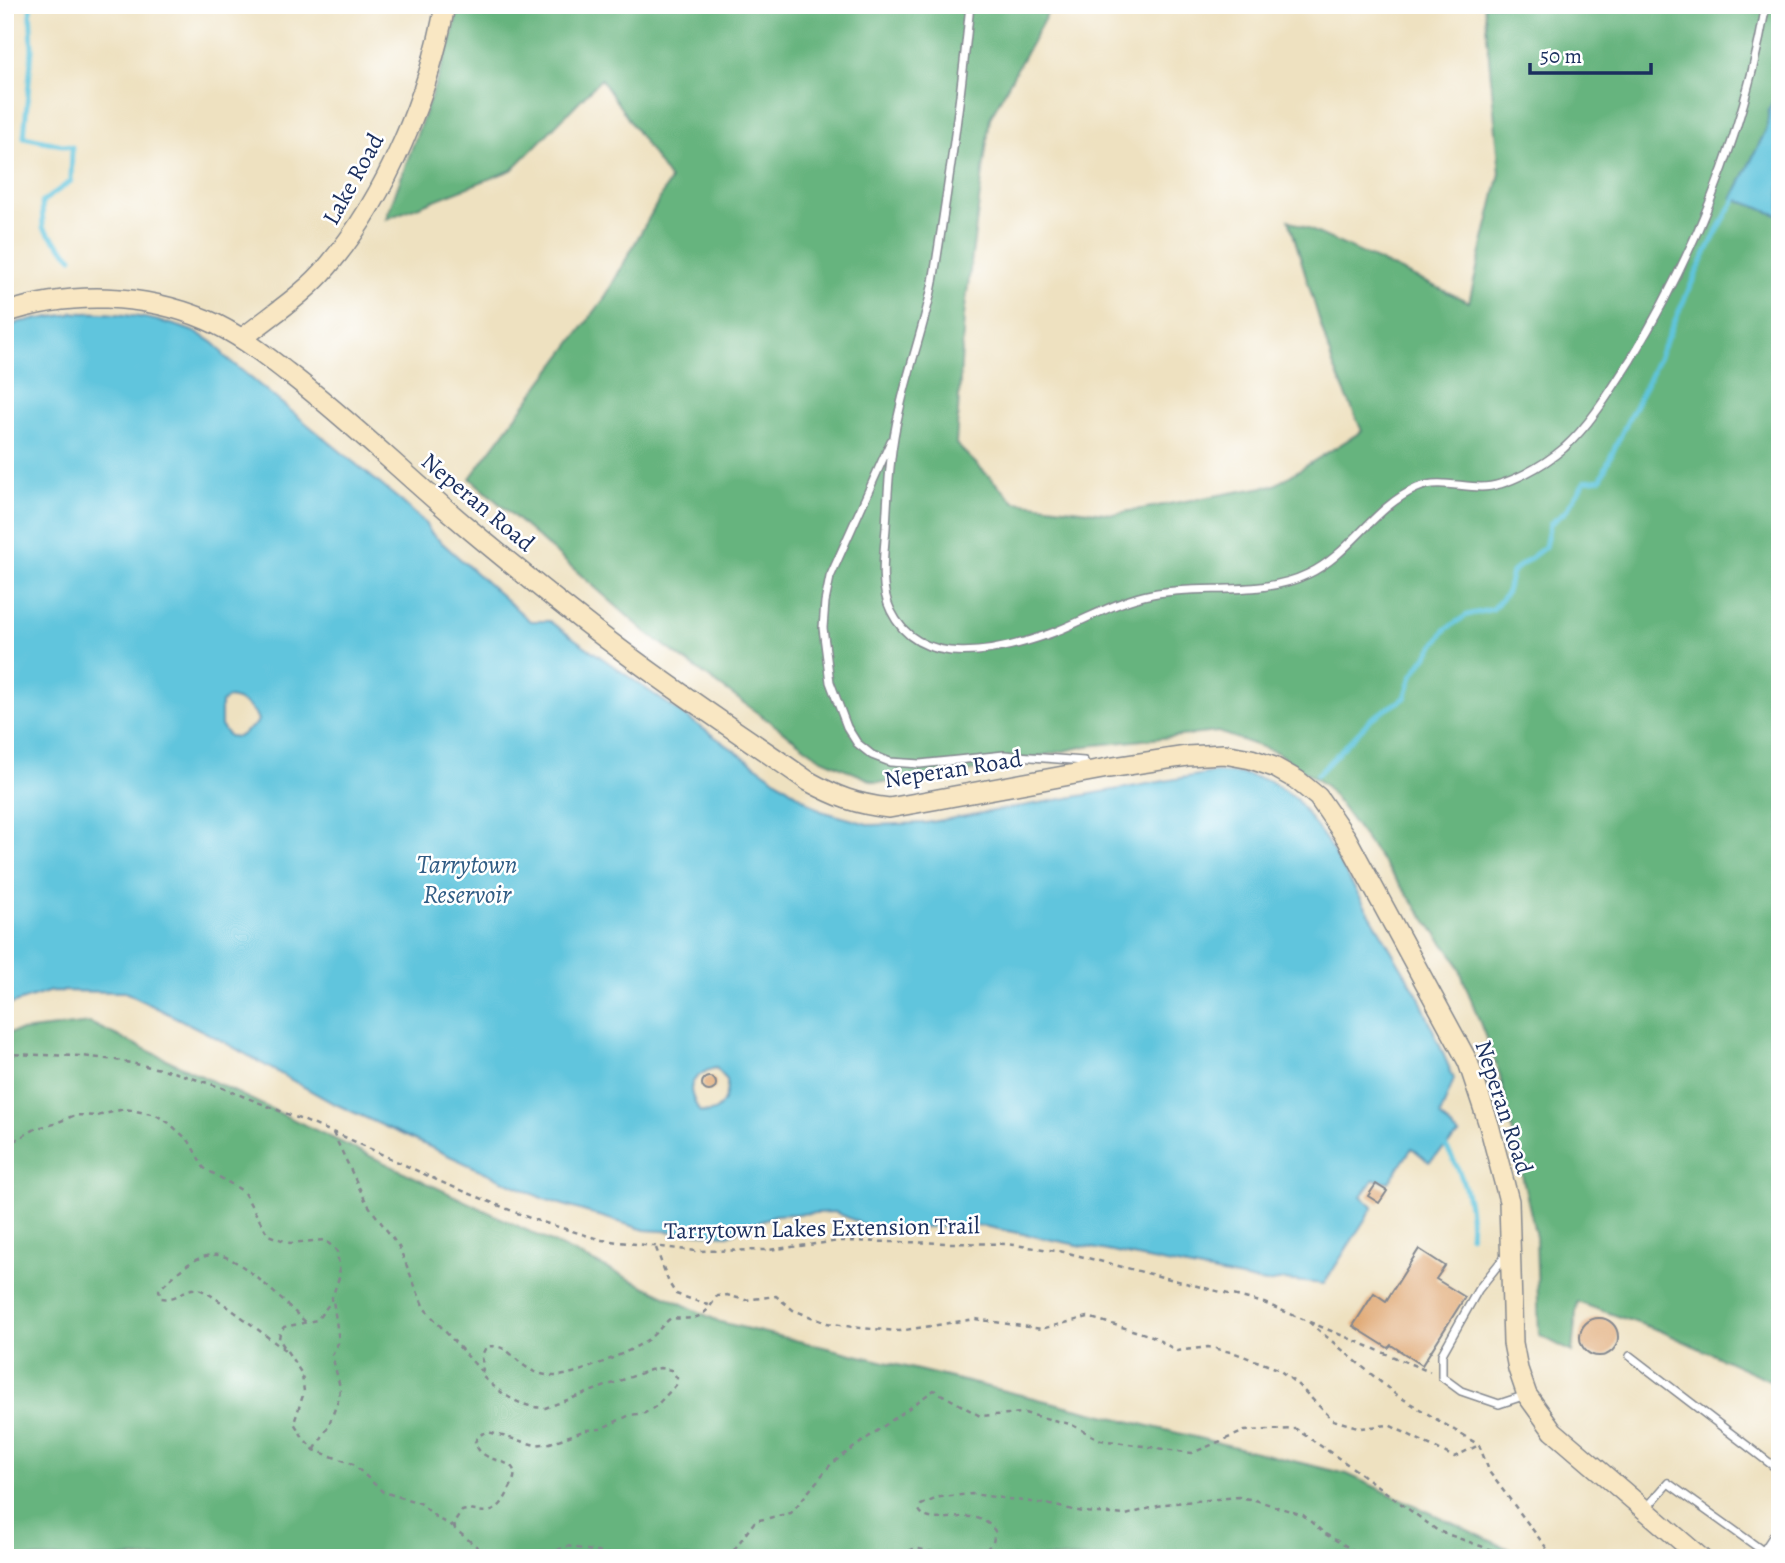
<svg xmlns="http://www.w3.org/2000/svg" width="1785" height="1563" font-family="Alegreya,serif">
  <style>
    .forest { fill: #66b47e; stroke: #40726e; stroke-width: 2 }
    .water { fill: #60c5dd; stroke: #3e7a9e; stroke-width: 2; fill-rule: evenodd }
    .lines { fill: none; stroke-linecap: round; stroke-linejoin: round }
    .stream { stroke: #60c5dd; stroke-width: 5 }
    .building { fill: #e0a974 }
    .lane-casing { stroke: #84888f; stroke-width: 10 }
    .secondary-casing { stroke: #84888f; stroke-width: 22 }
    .path { stroke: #84888f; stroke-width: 2.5; stroke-dasharray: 5 5; stroke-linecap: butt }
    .lane { stroke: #fff; stroke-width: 7 }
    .secondary { stroke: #f9e7c3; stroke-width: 19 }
    .labels { text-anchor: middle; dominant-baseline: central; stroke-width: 5; stroke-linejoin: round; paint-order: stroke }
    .street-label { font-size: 24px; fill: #1b2f5e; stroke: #fff }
    .water-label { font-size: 26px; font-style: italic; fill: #305c84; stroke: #fff }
  </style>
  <rect width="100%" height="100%" fill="#fff"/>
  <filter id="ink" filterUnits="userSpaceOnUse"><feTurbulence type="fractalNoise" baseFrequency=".0143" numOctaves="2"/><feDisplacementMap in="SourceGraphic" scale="14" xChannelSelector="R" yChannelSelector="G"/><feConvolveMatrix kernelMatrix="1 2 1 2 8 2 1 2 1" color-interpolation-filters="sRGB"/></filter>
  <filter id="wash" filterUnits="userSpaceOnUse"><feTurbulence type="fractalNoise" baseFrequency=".00686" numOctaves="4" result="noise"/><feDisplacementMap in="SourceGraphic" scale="28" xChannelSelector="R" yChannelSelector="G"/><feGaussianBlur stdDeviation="1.57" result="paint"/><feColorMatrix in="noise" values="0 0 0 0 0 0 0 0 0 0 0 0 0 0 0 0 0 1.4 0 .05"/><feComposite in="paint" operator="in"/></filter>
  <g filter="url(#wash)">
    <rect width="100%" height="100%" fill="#eee1c0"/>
    <path class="forest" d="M459,5h593l-62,113 -26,198 -8,128 59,58 98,12 162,-29 87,-54 -29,-66 -44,-145 180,82 31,-129 -16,-168h296v80l-11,25 -2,18 -34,70 44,17 3,-2v1172l-119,-54 -84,-29 -5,50 -33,-17 -3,-98 -36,-162 -44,-115 -130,-174 -50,-34 -58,-20 -131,14 -133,29 -49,8 -30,-1 -55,-24 -173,-125 -177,-155 134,-179 66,-119 -69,-101 -89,91 -126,49 65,-178z
      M90,1023l630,299 627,152 181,84h-1523v-525z"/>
    <path class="water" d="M1780,85v128l-2,2 -45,-17 34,-70 2,-18z
      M72,312c11,2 21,0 32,1 31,2 107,13 120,43l177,145 23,21 7,11 99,88h19l272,190 50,14 55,-2 290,-51 27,2 27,7 26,18 30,41 93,157 35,82 -14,37 19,19 -30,27 -17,-14 -23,34 -15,-3 -13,17 12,11 -49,77 -40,-4 -18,3 -283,-57 -111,2 -37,-16 -60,3 -47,20 -83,-5 -101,-31 -213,-97 -118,-66 -88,-44 -74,-1 -46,15v-677l14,-7 52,-8zM228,698c12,1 26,10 30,22l-2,4 -18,13 -9,-1 -8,-10v-23zM716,1068l11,12c1,17 -7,38 -28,31 -7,-14 -14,-26 1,-36 6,-4 9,-6 16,-7z"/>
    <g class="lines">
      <path class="stream" d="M30,5l2,44 -8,88 48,10 -1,34 -29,21 1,26 29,30
        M1317,775l55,-57 33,-20 7,-22 34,-47 21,-14 26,-6 14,-17 5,-20 33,-25 5,-23 15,-12 20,-31 16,-2c14,-35 32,-67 48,-101 29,-62 53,-125 89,-183
        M1446,1147c17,26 27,58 24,89"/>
    </g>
    <g id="blocks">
      <path class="building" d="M702 1084a7 7 0 1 1 14 0a7 7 0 1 1-14 0Z
        M1376,1184l11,7 -8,12 -11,-7z
        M1419,1249l26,17 -9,13 29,18 -43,68 -31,-20 -3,3 -35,-22 21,-33 12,8z
        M1580 1337a19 19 0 1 1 38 0a19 19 0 1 1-38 0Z"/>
    </g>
  </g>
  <g filter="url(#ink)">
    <use href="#blocks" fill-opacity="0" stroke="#84888f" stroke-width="2"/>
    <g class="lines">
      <defs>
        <path id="lane" d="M970,5c-9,93 -22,185 -37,277 -8,42 -24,84 -33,126 -10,39 -12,80 -14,120 -2,26 -7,59 5,83 29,60 107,41 158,23 34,-12 66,-33 103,-40 51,-10 109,3 156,-20 43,-20 65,-67 109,-86 21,-9 42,-1 64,-1 26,0 63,-22 83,-39 27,-24 47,-58 67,-89 66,-109 113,-227 135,-354
          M891,441l-61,136 -5,25 -2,26 7,54 17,45 10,16 15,12 18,7 30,2 84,-9 80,6 3,10
          M1506,1255l-28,35 -36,64v23l19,14 38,13 27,-9
          M1630,1356l150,115
          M1645,1510l23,-27 95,68
          M1759,1558l21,-32"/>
        <path id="secondary" d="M5,313c65,-22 138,-20 202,7 30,13 54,32 80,52 63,48 120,105 181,156 48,40 98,81 149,119 62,47 127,89 191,134 29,16 48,23 81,27l219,-40 79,-12 37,-2 27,5 23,8 23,13 21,17 29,42 121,223 21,63 20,76 4,142 5,26 9,26 26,36 148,127
          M243,338c28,-23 62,-44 85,-72 58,-68 102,-174 117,-261"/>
      </defs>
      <use href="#lane" class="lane-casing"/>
      <use href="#secondary" class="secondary-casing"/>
      <path class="path" d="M5,1054l77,2 34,4 54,11 50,16 127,51 94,44 91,37 70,21 94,11 72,-1 72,-9 167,3 57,8 200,51 166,69
        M333,1133l33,69 33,45 25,61 57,63
        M5,1146l32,-18 17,-4 21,-9 22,1 27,-7 7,1 25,5 13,8 20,18 15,27 39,23 25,44 22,8 35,-3 12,11 3,24 -10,28 -13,17 -33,7 -4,5 -1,7 23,35 2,18 -10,31 10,16 10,11 39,14 30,28 37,11 18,16 16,8
        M656,1248l13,35 7,11 35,12
        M1309,1322l86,72 84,51 11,28 64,85
        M285,1350c-16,-11 -74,-59 -87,-61 -15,-2 -19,12 -37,9l-2,-8c15,-15 36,-37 59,-35 25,3 70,52 90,69
        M315,1449l13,-22 11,-29 1,-11 -8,-32 7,-14 -6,-41
        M483,1558l-7,-12 -21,-17 -1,-6 8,-12c10,-3 22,4 32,-1 8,-5 12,-13 16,-22 19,-36 -28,-18 -35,-46l4,-7 9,-3 47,13 15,-2 36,-13 14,-1 30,-14 15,-2 11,-7 20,-21 1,-7 -6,-8 -11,-2 -10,2 -105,38c-27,-1 -43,-14 -62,-31l-1,-22 4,-8c22,-5 27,14 45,23 6,4 18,6 26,6 20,-1 73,-24 90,-36 9,-6 15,-15 24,-22 26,2 33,0 46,-22l10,-1 18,5 31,-4 17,14 34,13 33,5 39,3 76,-12 66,10 47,-12 64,19 25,15 31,-4 27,6 43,16 19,15 36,36 28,8 28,-3 65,32 25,-12
        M539,1558l28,-12 60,12
        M728,1558l27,-37 36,-8 40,-49 103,-74 46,26 44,-3 46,11 31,16 91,13 53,-22 51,-2 57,39 85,63 54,19 13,8
        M904,1558l1,-5 10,-5 42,10
        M969,1558l10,-2 14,-13 2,-12c-21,-31 -63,2 -76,-21l2,-5 19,-8 32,-3 74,10 37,8 43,3 39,-11 73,-7 17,3 48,15 22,19 42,24"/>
      <use href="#lane" class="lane"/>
      <use href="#secondary" class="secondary"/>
    </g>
  </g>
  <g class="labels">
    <g class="street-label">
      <text transform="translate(353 179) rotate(-61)">Lake Road</text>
      <text transform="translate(478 502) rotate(40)">Neperan Road</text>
      <text transform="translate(953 769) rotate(-9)">Neperan Road</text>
      <text transform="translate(1504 1107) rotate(72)">Neperan Road</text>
      <text transform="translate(822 1228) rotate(-1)">Tarrytown Lakes Extension Trail</text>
    </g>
    <g class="water-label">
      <text x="467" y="864">Tarrytown<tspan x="467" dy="30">Reservoir</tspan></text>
    </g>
  </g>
  <rect width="1785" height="1563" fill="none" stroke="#fff" stroke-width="28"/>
  <path d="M1530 63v10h121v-10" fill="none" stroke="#1b2f5e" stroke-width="3.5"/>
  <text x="1540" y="63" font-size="21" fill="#1b2f5e" stroke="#ffffff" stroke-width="5" paint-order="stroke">50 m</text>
</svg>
